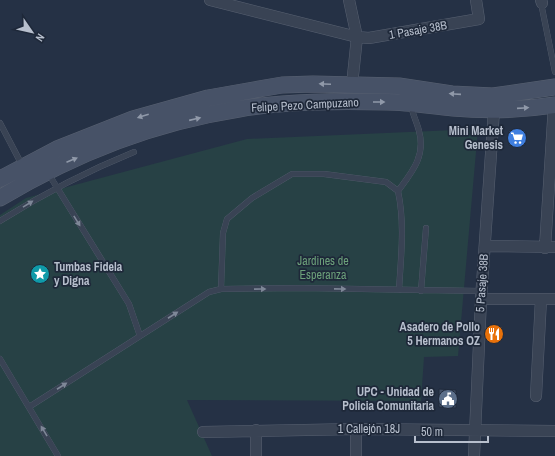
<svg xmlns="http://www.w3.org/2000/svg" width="555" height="456" font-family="'Archivo Narrow',sans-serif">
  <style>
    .green { fill: #274145 }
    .building { fill: #414e65; stroke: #202a3b }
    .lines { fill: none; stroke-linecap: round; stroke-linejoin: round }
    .lane-casing { stroke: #586171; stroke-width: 6 }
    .street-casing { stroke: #586171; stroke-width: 12 }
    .secondary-casing { stroke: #586171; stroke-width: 17 }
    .lane { stroke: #394354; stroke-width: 5.5 }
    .street { stroke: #394354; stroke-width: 11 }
    .secondary { stroke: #475267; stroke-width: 16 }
    .oneway { fill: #9099a9 }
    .oneway2 { fill: #7e8797 }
    .labels { text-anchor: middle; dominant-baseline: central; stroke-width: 3.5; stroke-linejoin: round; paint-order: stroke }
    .street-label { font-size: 12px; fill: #b7bfcd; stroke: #1e2839 }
    .poi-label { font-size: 12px; font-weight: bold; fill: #b7bfcd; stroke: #1e2839; text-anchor: end }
    .park-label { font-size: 12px; fill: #6ca07a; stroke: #1e2839 }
  </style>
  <rect width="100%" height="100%" fill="#253145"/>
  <path class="green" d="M478,129l-20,227 -34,1 -3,44 -234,-1 25,56h-212v-241l26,-17 221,-59z"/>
  <path class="building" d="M509,131l17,1 -1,13h-16z
    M488,329h12l-1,10 -12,-1z
    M439,389l17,1v18l-17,-1z"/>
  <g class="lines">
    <defs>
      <path id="lane" d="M542,8l13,64
        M0,123l22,42
        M48,173l81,131 11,32
        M398,191c14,-19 28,-35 21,-60 -2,-9 -7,-17 -8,-27
        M0,221c43,-27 87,-50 134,-69
        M221,289l2,-56 4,-14 25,-21 40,-24h32l62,8 12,9c7,33 3,65 1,99
        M421,291l5,-63
        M0,359l58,97
        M29,407l180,-115 12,-3 80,-1 180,3"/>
      <path id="street" d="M210,0l147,37 12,1 110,-19 -3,-19
        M349,0l8,37 -5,48
        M541,0l1,3
        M485,246l70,1
        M545,248l9,-143
        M481,299h74
        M536,396l5,-97
        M256,430v26
        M203,432l153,-3 199,2
        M356,456v-27
        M474,456l7,-157 13,-189"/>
      <path id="secondary" d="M0,179l57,-30 76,-30 75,-21 74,-13 31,-1 86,2 53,8 41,2 62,-9
        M0,198c73,-44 155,-76 239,-89 48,-8 99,-8 148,-7 22,0 44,4 66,6 33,3 69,2 102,-3"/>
    </defs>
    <use href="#lane" class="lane-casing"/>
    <use href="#street" class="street-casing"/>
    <use href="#secondary" class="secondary-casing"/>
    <use href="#lane" class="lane"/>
    <use href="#street" class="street"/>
    <use href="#secondary" class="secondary"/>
  </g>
  <defs><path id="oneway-solid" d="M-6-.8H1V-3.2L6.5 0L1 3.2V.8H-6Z"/></defs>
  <g class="oneway">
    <use href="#oneway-solid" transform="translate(325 84) rotate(-178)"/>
    <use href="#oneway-solid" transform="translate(455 94) rotate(-176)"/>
    <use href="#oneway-solid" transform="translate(379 102)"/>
    <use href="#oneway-solid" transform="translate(523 108) rotate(-4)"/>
    <use href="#oneway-solid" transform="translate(143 116) rotate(163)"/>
    <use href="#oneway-solid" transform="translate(195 119) rotate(-13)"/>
    <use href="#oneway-solid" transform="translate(72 160) rotate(-23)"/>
  </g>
  <g class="oneway2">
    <use href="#oneway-solid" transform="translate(28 204) rotate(-32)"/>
    <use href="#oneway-solid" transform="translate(77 221) rotate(58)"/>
    <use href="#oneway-solid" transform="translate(260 289) rotate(-1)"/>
    <use href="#oneway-solid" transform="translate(340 289) rotate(1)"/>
    <use href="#oneway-solid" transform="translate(173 315) rotate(-33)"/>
    <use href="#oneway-solid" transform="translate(62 386) rotate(-33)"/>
    <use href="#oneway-solid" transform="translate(44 431) rotate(-121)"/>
  </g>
  <defs>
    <symbol id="supermarket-disc" viewBox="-11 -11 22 22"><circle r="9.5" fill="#3f7fe0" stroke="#1e2839"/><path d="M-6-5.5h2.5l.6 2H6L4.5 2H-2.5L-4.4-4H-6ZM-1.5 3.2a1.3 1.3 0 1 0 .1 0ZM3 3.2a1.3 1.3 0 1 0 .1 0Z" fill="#fff"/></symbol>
    <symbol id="sight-disc" viewBox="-11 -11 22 22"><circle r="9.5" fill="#0f9aa8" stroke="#1e2839"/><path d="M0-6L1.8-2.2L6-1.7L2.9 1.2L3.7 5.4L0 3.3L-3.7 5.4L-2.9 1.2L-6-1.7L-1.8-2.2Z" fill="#fff"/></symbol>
    <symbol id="restaurant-disc" viewBox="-11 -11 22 22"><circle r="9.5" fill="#e8710a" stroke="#1e2839"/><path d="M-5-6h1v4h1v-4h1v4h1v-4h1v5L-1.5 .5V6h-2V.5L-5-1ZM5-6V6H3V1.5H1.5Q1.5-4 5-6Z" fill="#fff"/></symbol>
    <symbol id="civic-disc" viewBox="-11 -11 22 22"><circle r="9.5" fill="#5c6f8a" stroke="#1e2839"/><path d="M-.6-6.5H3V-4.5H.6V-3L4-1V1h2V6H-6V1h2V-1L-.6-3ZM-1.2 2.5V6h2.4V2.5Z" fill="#fff"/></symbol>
  </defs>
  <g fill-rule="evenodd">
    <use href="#supermarket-disc" x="506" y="127" width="22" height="22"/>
    <use href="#sight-disc" x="29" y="263" width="22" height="22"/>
    <use href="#restaurant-disc" x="483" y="323" width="22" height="22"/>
    <use href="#civic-disc" x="437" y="388" width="22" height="22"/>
  </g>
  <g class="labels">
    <g class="street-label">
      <text transform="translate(418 30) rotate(-10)">1 Pasaje 38B</text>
      <text transform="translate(305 105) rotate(-3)">Felipe Pezo Campuzano</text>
      <text transform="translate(482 283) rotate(-86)">5 Pasaje 38B</text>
      <text x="369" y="429">1 Callejón 18J</text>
    </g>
    <g class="poi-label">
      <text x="503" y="131">Mini Market<tspan x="503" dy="14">Genesis</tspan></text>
      <text x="54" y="267" text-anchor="start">Tumbas Fidela<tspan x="54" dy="14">y Digna</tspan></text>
      <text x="480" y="327">Asadero de Pollo<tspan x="480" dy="14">5 Hermanos OZ</tspan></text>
      <text x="434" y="392">UPC - Unidad de<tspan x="434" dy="14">Policia Comunitaria</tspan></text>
    </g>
    <g class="park-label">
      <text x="323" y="261">Jardines de<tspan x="323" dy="14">Esperanza</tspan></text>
    </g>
  </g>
  <g transform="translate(32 32) rotate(124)" stroke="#1e2839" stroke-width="3" paint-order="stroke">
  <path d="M0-3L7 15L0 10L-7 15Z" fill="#b7bfcd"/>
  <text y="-6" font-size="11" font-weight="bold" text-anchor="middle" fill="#b7bfcd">N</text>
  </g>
  <path d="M415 436v6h73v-6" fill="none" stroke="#b7bfcd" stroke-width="2"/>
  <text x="421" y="436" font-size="12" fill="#b7bfcd" stroke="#1e2839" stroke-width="3" paint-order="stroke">50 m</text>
</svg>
